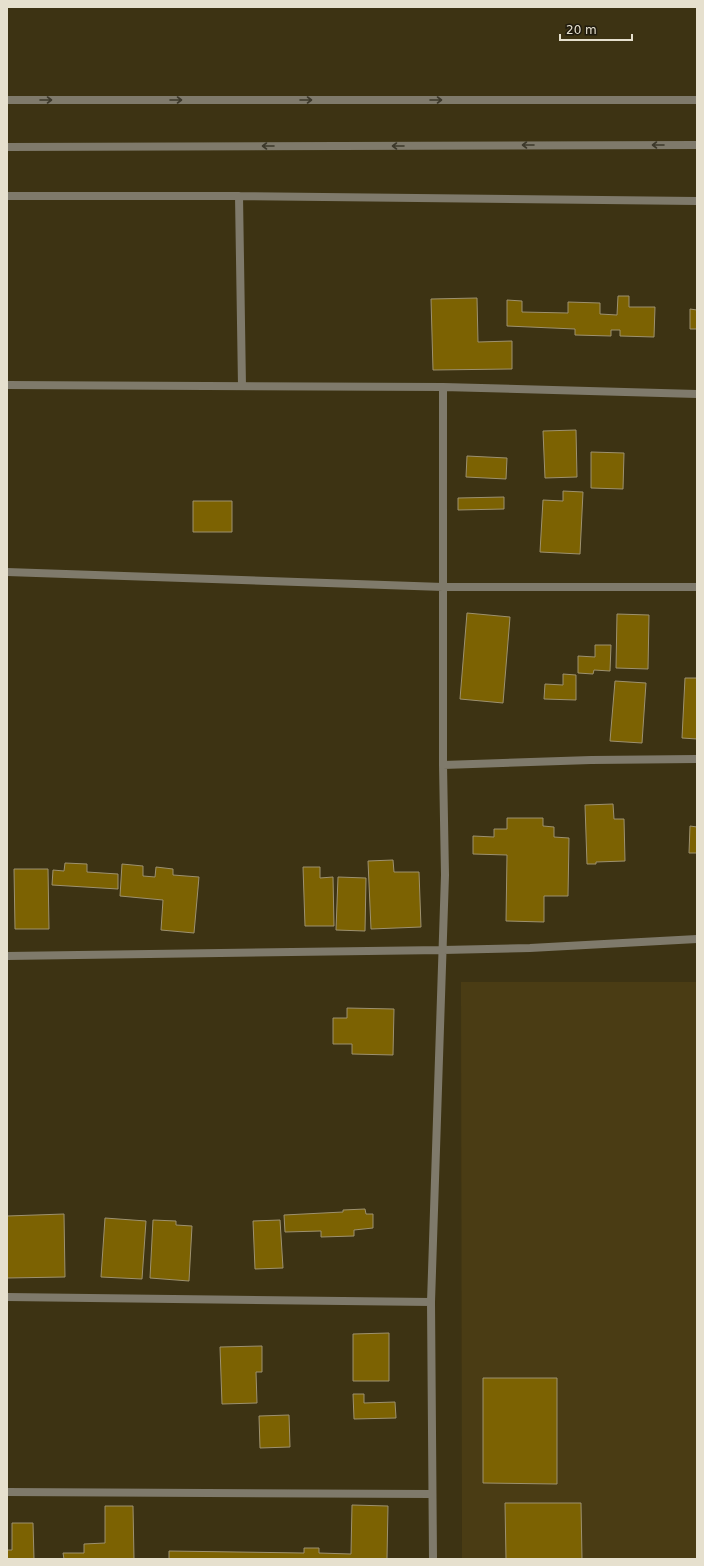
<svg xmlns="http://www.w3.org/2000/svg" width="704" height="1566" font-family="'DejaVu Sans',sans-serif">
  <style>
    .built { fill: #4a3c14 }
    .building { fill: #7c6202; stroke: #9d916f }
    .lines { fill: none; stroke-linecap: round; stroke-linejoin: round }
    .minor { stroke: #7f7a6b; stroke-width: 8 }
    .tertiary { stroke: #7f7a6b; stroke-width: 8 }
    .oneway { stroke: #3c382a }
  </style>
  <rect width="100%" height="100%" fill="#3d3313"/>
  <path class="built" d="M461,982h236v577h-235z"/>
  <path class="building" d="M618,296h11v11h26l-1,30 -34,-1v-6h-9v6l-36,-1v-6l-68,-3v-26l15,1v11l46,1v-11l32,1v11l17,1z
    M477,298l1,44 34,-1v28l-79,1 -2,-71z
    M690,309l7,1v19h-7z
    M576,430l1,47 -32,1 -2,-47z
    M591,452l33,1 -1,36 -32,-1z
    M467,456l40,2 -1,21 -40,-2z
    M563,491l20,1 -3,62 -40,-2 3,-52 20,1z
    M504,497v12l-46,1v-12z
    M193,501h39v31h-39z
    M467,613l43,4 -7,86 -43,-4z
    M617,614l32,1 -1,54 -32,-1z
    M595,645h16l-1,26 -16,-1 -1,4 -15,-1v-17l17,1z
    M563,674l13,1v25l-32,-1 1,-15 18,1z
    M685,678h12v61l-15,-1z
    M615,681l31,2 -4,60 -32,-2z
    M613,804l1,15h10l1,42 -29,1v2h-9l-2,-59z
    M507,818h36v8l11,1v10l15,1 -1,58h-24v26l-38,-1 1,-66 -34,-1v-18l21,1v-8h13z
    M690,826l7,1v26h-8z
    M393,860l1,12h25l2,55 -50,2 -3,-68z
    M65,863l22,1v8l31,2v15l-66,-4 1,-15 11,1z
    M122,864l21,2v10l12,1 1,-10 17,2v6l26,2 -5,56 -33,-3 2,-30 -43,-4z
    M303,867h17v11l13,-1 1,49h-29z
    M14,869h34l1,60h-34z
    M338,877l28,1 -1,53 -29,-1z
    M347,1008l47,1 -1,46 -41,-1v-10h-19v-26h14z
    M365,1209l1,5h7v14l-19,2v6l-33,1v-6l-36,1 -1,-17 59,-3v-2z
    M64,1214l1,63 -58,1v-62z
    M105,1218l41,3 -4,58 -41,-2z
    M153,1220l23,1v4l16,1 -3,55 -39,-3z
    M280,1220l3,48 -28,1 -2,-48z
    M389,1333v48h-36v-47z
    M262,1346v26h-6l1,31 -35,1 -2,-57z
    M483,1378h74v106l-74,-1z
    M353,1394h11v9l31,-1 1,16 -42,1z
    M289,1415l1,32 -30,1 -1,-32z
    M505,1503h76l1,56h-76z
    M352,1505l36,1 -1,53h-218v-8l135,2v-5h15v5l32,1z
    M105,1506h28l1,53h-70l-1,-6h21v-9l21,-1z
    M12,1523h21l1,36h-27v-9h5z"/>
  <g class="lines">
    <path class="minor" d="M7,196h232l458,5
      M239,196l3,190
      M7,385l436,2 254,7
      M7,572l436,15h254
      M443,765l148,-5 106,-1
      M7,956l436,-6 87,-2 167,-9
      M7,1297l424,5
      M7,1492l424,2
      M433,1559l-2,-257 14,-427 -2,-110v-378"/>
    <path class="tertiary" d="M7,100h690
      M7,147l690,-2"/>
  </g>
  <defs><path id="oneway-shaft" d="M-6 0H5M1.5-3L5.5 0L1.5 3" fill="none" stroke-width="1.6" stroke-linecap="round" stroke-linejoin="round"/></defs>
  <g class="oneway">
    <use href="#oneway-shaft" transform="translate(46 100)"/>
    <use href="#oneway-shaft" transform="translate(176 100)"/>
    <use href="#oneway-shaft" transform="translate(306 100)"/>
    <use href="#oneway-shaft" transform="translate(436 100)"/>
    <use href="#oneway-shaft" transform="translate(528 145) rotate(180)"/>
    <use href="#oneway-shaft" transform="translate(658 145) rotate(180)"/>
    <use href="#oneway-shaft" transform="translate(268 146) rotate(180)"/>
    <use href="#oneway-shaft" transform="translate(398 146) rotate(180)"/>
  </g>
  <rect width="704" height="1566" fill="none" stroke="#e6e0ce" stroke-width="16"/>
  <path d="M560 34v6h72v-6" fill="none" stroke="#e6e0ce" stroke-width="2"/>
  <text x="566" y="34" font-size="12" fill="#e6e0ce" stroke="#201b0e" stroke-width="3" paint-order="stroke">20 m</text>
</svg>
